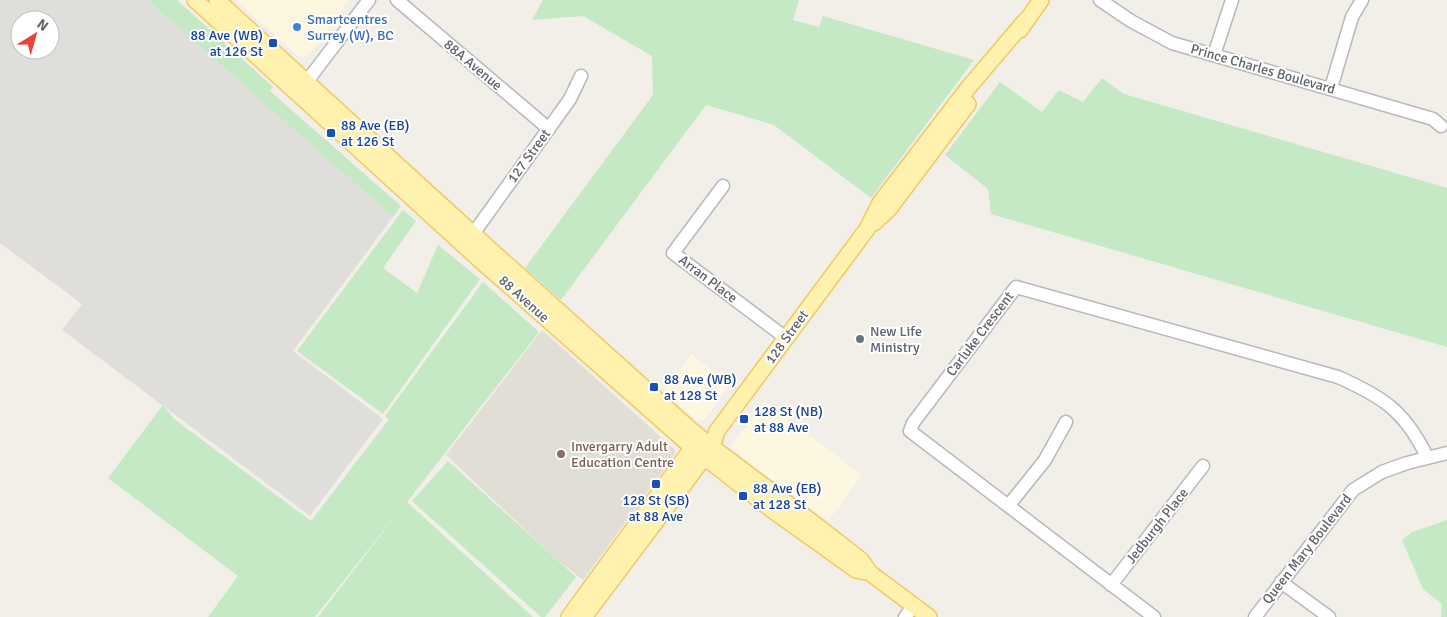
<svg xmlns="http://www.w3.org/2000/svg" width="1447" height="617" font-family="Signika,sans-serif">
  <style>
    .commercial { fill: #fef7e0 }
    .industrial { fill: #e0deda; fill-rule: evenodd }
    .education { fill: #e1ded6 }
    .green { fill: #c5e8c5 }
    .lines { fill: none; stroke-linecap: round; stroke-linejoin: round }
    .minor-casing { stroke: #b5b8bc; stroke-width: 15 }
    .major-casing { stroke: #f2c960; stroke-width: 18 }
    .minor { stroke: #fff; stroke-width: 12 }
    .major { stroke: #fff2af; stroke-width: 15 }
    .shop-dot { fill: #3f7fe0; stroke: #fff; stroke-width: 2 }
    .transit-dot { fill: #1a4fb4; stroke: #fff; stroke-width: 2 }
    .worship-dot { fill: #6b7280; stroke: #fff; stroke-width: 2 }
    .education-dot { fill: #8d6e63; stroke: #fff; stroke-width: 2 }
    .labels { text-anchor: middle; dominant-baseline: central; stroke-width: 4; stroke-linejoin: round; paint-order: stroke }
    .shop-label { font-size: 14px; fill: #366cbe; stroke: #fff; text-anchor: start }
    .transit-label { font-size: 14px; fill: #164399; stroke: #fff; text-anchor: start }
    .street-label { font-size: 14px; fill: #5f6368; stroke: #fff }
    .worship-label { font-size: 14px; fill: #5b616d; stroke: #fff; text-anchor: start }
    .education-label { font-size: 14px; fill: #785e54; stroke: #fff; text-anchor: start }
  </style>
  <rect width="100%" height="100%" fill="#f1efe8"/>
  <path class="commercial" d="M236,0h113l-40,55 -6,2 -6,-2z
    M692,354l37,32 -26,35 -7,-1 -32,-29z
    M765,402l97,73 -34,46 -88,-65 -9,-10z"/>
  <path class="industrial" d="M0,0h147l246,217 -100,134 90,68 -73,97 -248,-186 20,-26 -82,-61zM20,20h30v30h-30z"/>
  <path class="education" d="M542,330l132,119 1,3 -1,4 -91,124 -28,-22 -109,-103z"/>
  <path class="green" d="M147,0h30l96,87 -3,4 131,115 -8,11z
    M543,0h256l-6,20 26,7 4,-11 151,44 -103,138 -97,-73 -68,-20 -145,195 -36,-32 128,-173 -1,-39 -69,-40 -51,4z
    M1102,78l22,16 323,94v159l-456,-133 -3,-25 -43,-34 55,-73 42,30 17,-22 24,12z
    M403,210l13,11 -33,47 34,25 21,-48 42,34 -97,135 -86,-63z
    M483,282l56,50 -132,170 126,115h-215l85,-111 -88,111h-107l30,-41 -130,-98 55,-73 11,14 137,102 78,-102 -4,-3z
    M448,461l128,116 -31,40h-4l-129,-116z
    M1447,520v97h-6l1,-13 -19,-15 -21,-49 10,-8z"/>
  <g class="lines">
    <defs>
      <path id="minor" d="M397,0l152,129
        M1100,0l31,21 41,22 261,76 8,7
        M1214,55l18,-55
        M1331,88l21,-71 10,-17
        M301,89l68,-89
        M723,186l-50,67 113,85
        M473,234l97,-135 11,-23
        M1009,505l36,-45 21,-38
        M1281,582l48,35
        M1111,585l92,-119
        M905,617l9,-12
        M1154,617l-244,-186 3,-8 103,-136 322,90c45,20 67,34 89,80
        M1255,617l98,-127 29,-18 25,-9 40,-10"/>
      <path id="major" d="M195,0l286,261 212,187 79,62 84,60 14,3
        M217,0l256,234 217,195 22,18 104,78 45,35 9,13 59,44
        M1020,30l21,-30
        M874,223l15,-14 79,-105
        M569,617l129,-177
        M584,617l128,-170 5,-16 150,-202 13,-26 88,-115 57,-67"/>
    </defs>
    <use href="#minor" class="minor-casing"/>
    <use href="#major" class="major-casing"/>
    <use href="#minor" class="minor"/>
    <use href="#major" class="major"/>
  </g>
  <circle class="shop-dot" cx="297" cy="27" r="5"/>
  <g class="transit-dot">
    <rect x="268" y="38" width="10" height="10" rx="2.5"/>
    <rect x="326" y="128" width="10" height="10" rx="2.5"/>
    <rect x="649" y="382" width="10" height="10" rx="2.5"/>
    <rect x="739" y="414" width="10" height="10" rx="2.5"/>
    <rect x="651" y="479" width="10" height="10" rx="2.5"/>
    <rect x="738" y="491" width="10" height="10" rx="2.5"/>
  </g>
  <circle class="worship-dot" cx="860" cy="339" r="5"/>
  <circle class="education-dot" cx="561" cy="454" r="5"/>
  <g class="labels">
    <g class="shop-label">
      <text x="307" y="19">Smartcentres<tspan x="307" dy="16">Surrey (W), BC</tspan></text>
    </g>
    <g class="transit-label">
      <text x="263" y="35" text-anchor="end">88 Ave (WB)<tspan x="263" dy="16">at 126 St</tspan></text>
      <text x="341" y="125">88 Ave (EB)<tspan x="341" dy="16">at 126 St</tspan></text>
      <text x="664" y="379">88 Ave (WB)<tspan x="664" dy="16">at 128 St</tspan></text>
      <text x="754" y="411">128 St (NB)<tspan x="754" dy="16">at 88 Ave</tspan></text>
      <text x="753" y="488">88 Ave (EB)<tspan x="753" dy="16">at 128 St</tspan></text>
      <text x="656" y="500" text-anchor="middle">128 St (SB)<tspan x="656" dy="16">at 88 Ave</tspan></text>
    </g>
    <g class="street-label">
      <text transform="translate(473 65) rotate(40)">88A Avenue</text>
      <text transform="translate(1263 69) rotate(16)">Prince Charles Boulevard</text>
      <text transform="translate(529 156) rotate(-54)">127 Street</text>
      <text transform="translate(708 279) rotate(37)">Arran Place</text>
      <text transform="translate(524 299) rotate(42)">88 Avenue</text>
      <text transform="translate(980 334) rotate(-53)">Carluke Crescent</text>
      <text transform="translate(787 337) rotate(-54)">128 Street</text>
      <text transform="translate(1157 526) rotate(-52)">Jedburgh Place</text>
      <text transform="translate(1307 549) rotate(-52)">Queen Mary Boulevard</text>
    </g>
    <g class="worship-label">
      <text x="870" y="331">New Life<tspan x="870" dy="16">Ministry</tspan></text>
    </g>
    <g class="education-label">
      <text x="571" y="446">Invergarry Adult<tspan x="571" dy="16">Education Centre</tspan></text>
    </g>
  </g>
  <g transform="translate(35 35) rotate(37)"><circle r="24" fill="#ffffff" stroke="#bfc1c3"/>
  <path d="M0-4L9 19L0 12L-9 19Z" fill="#ea4335"/>
  <text y="-8" font-size="14" font-weight="bold" text-anchor="middle" fill="#5f6368">N</text>
  </g>
</svg>
